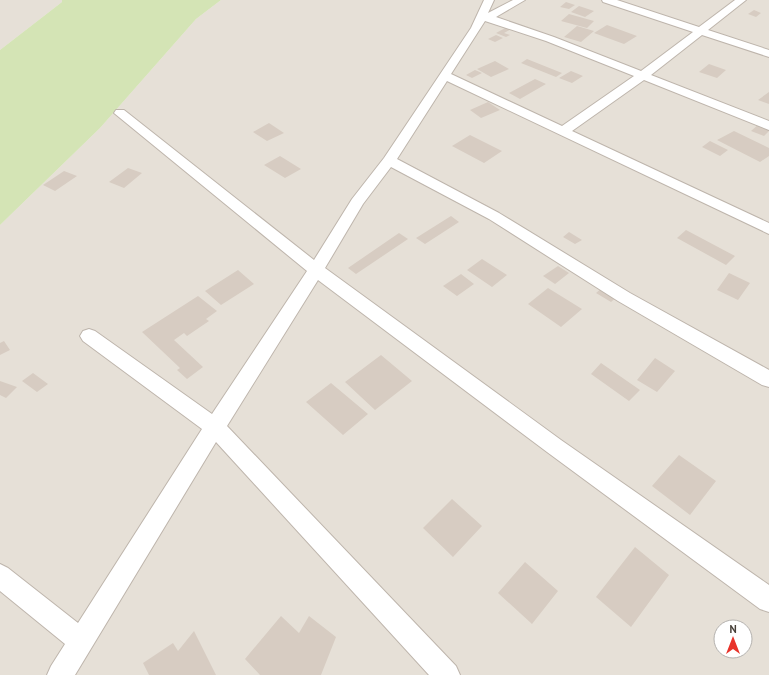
<svg xmlns="http://www.w3.org/2000/svg" width="769" height="675" font-family="'PT Sans',sans-serif">
  <style>
    .residential { fill: #e6e0d7; fill-rule: evenodd }
    .green { fill: #d4e4b5 }
    .building { fill: #d7ccc2 }
    .lines { fill: none; stroke-linecap: round; stroke-linejoin: round }
    .minor-casing { stroke: #beb5ac; stroke-width: 2 }
    .minor { fill: #fff; fill-rule: evenodd }
  </style>
  <rect width="100%" height="100%" fill="#f3efe9"/>
  <path class="residential" d="M0,0h62v2l-62,48z
    M221,0h548v675h-769v-450l100,-97 96,-109zM721,627h24v24h-24z"/>
  <path class="green" d="M62,0h159l-25,19 -96,109 -100,97v-175l62,-48z"/>
  <path class="building" d="M566,2l9,3 -6,4 -9,-2z
    M579,6l15,5 -9,6 -14,-5z
    M754,10l7,3 -5,4 -8,-3z
    M569,14l25,7 -7,7 -26,-7z
    M607,25l30,11 -13,8 -30,-11z
    M509,26l4,2 -9,5 6,2 -4,2 -10,-4z
    M577,26l17,5 -13,11 -17,-5z
    M496,35l7,3 -8,4 -7,-3z
    M527,59l35,14 -6,4 -35,-14z
    M495,61l14,8 -18,8 -14,-8z
    M709,64l17,6 -9,8 -18,-6z
    M475,70l7,3 -10,5 -6,-3z
    M571,71l12,5 -11,7 -13,-5z
    M535,79l11,5 -26,15 -11,-6z
    M769,92v12l-11,-4z
    M488,102l12,8 -19,8 -11,-8z
    M269,123l15,10 -17,8 -14,-9z
    M760,123l9,4v4l-5,5 -13,-5z
    M734,131l35,17v8l-9,6 -43,-22z
    M470,135l32,16 -18,12 -32,-17z
    M710,141l18,9 -8,6 -18,-9z
    M280,156l21,13 -16,9 -21,-13z
    M128,168l14,5 -18,15 -15,-6z
    M64,171l13,5 -22,15 -12,-6z
    M451,216l8,6 -34,22 -9,-6z
    M686,230l49,26 -9,9 -49,-27z
    M569,232l13,8 -7,4 -12,-7z
    M399,233l9,6 -52,35 -8,-6z
    M482,259l25,16 -15,12 -25,-17z
    M558,266l11,7 -14,11 -12,-8z
    M238,270l16,14 -33,21 -16,-14z
    M729,273l21,10 -12,17 -21,-10z
    M461,274l13,10 -17,12 -14,-10z
    M603,287l15,9 -7,6 -15,-9z
    M548,288l34,21 -21,18 -33,-23z
    M198,296l19,15 -11,8 3,2 -22,15 -3,-3 -10,7 29,27 -16,12 -10,-9 3,-2 -38,-36z
    M4,341l6,9 -10,5v-12z
    M381,355l31,26 -37,29 -30,-28z
    M655,358l20,13 -18,21 -20,-12z
    M601,363l39,27 -11,11 -38,-27z
    M33,373l15,11 -11,8 -15,-11z
    M0,381l17,6 -11,11 -6,-3z
    M331,383l37,31 -25,21 -37,-33z
    M679,455l37,26 -26,34 -38,-29z
    M452,499l30,27 -29,31 -30,-29z
    M635,547l34,28 -38,52 -35,-30z
    M525,562l33,29 -26,33 -34,-31z
    M281,616l18,17 10,-17 27,21 -15,38h-61l-15,-16z
    M194,631l22,44h-67l-6,-12 30,-20 5,8z"/>
  <g class="lines">
    <defs>
      <path id="minor" d="M484,0h10l-6,13 25,-13h12l-29,17 58,20 87,34 52,-39 -90,-30 -1,-2h15l82,27 36,-27h11l-38,30 61,20v7l-67,-22 -51,40 118,46v9l-125,-50 -72,51 197,92v11l-322,-153 -50,78 102,54 131,80 139,77v17l-7,-2 -144,-84 -129,-82 -98,-52 -28,37 -38,64 236,172 208,145v27l-9,-3 -213,-157 -229,-172 -91,146 229,240 4,9h-31l-213,-233 -141,233h-28l4,-9 14,-22 -65,-53v-27l8,4 70,55 124,-194 -119,-88 -3,-5 3,-5 6,-2 6,2 117,83 95,-143 -193,-158 2,-3h8l190,150 38,-61 32,-41 87,-130zM485,21l61,20 88,35 -72,50 -111,-52z"/>
    </defs>
    <use href="#minor" class="minor-casing"/>
    <use href="#minor" class="minor"/>
  </g>
  <g transform="translate(733 639)"><circle r="19" fill="#ffffff" stroke="#b5b2af"/>
  <path d="M0-3L7 15L0 10L-7 15Z" fill="#e8332a"/>
  <text y="-6" font-size="11" font-weight="bold" text-anchor="middle" fill="#463f38">N</text>
  </g>
</svg>
